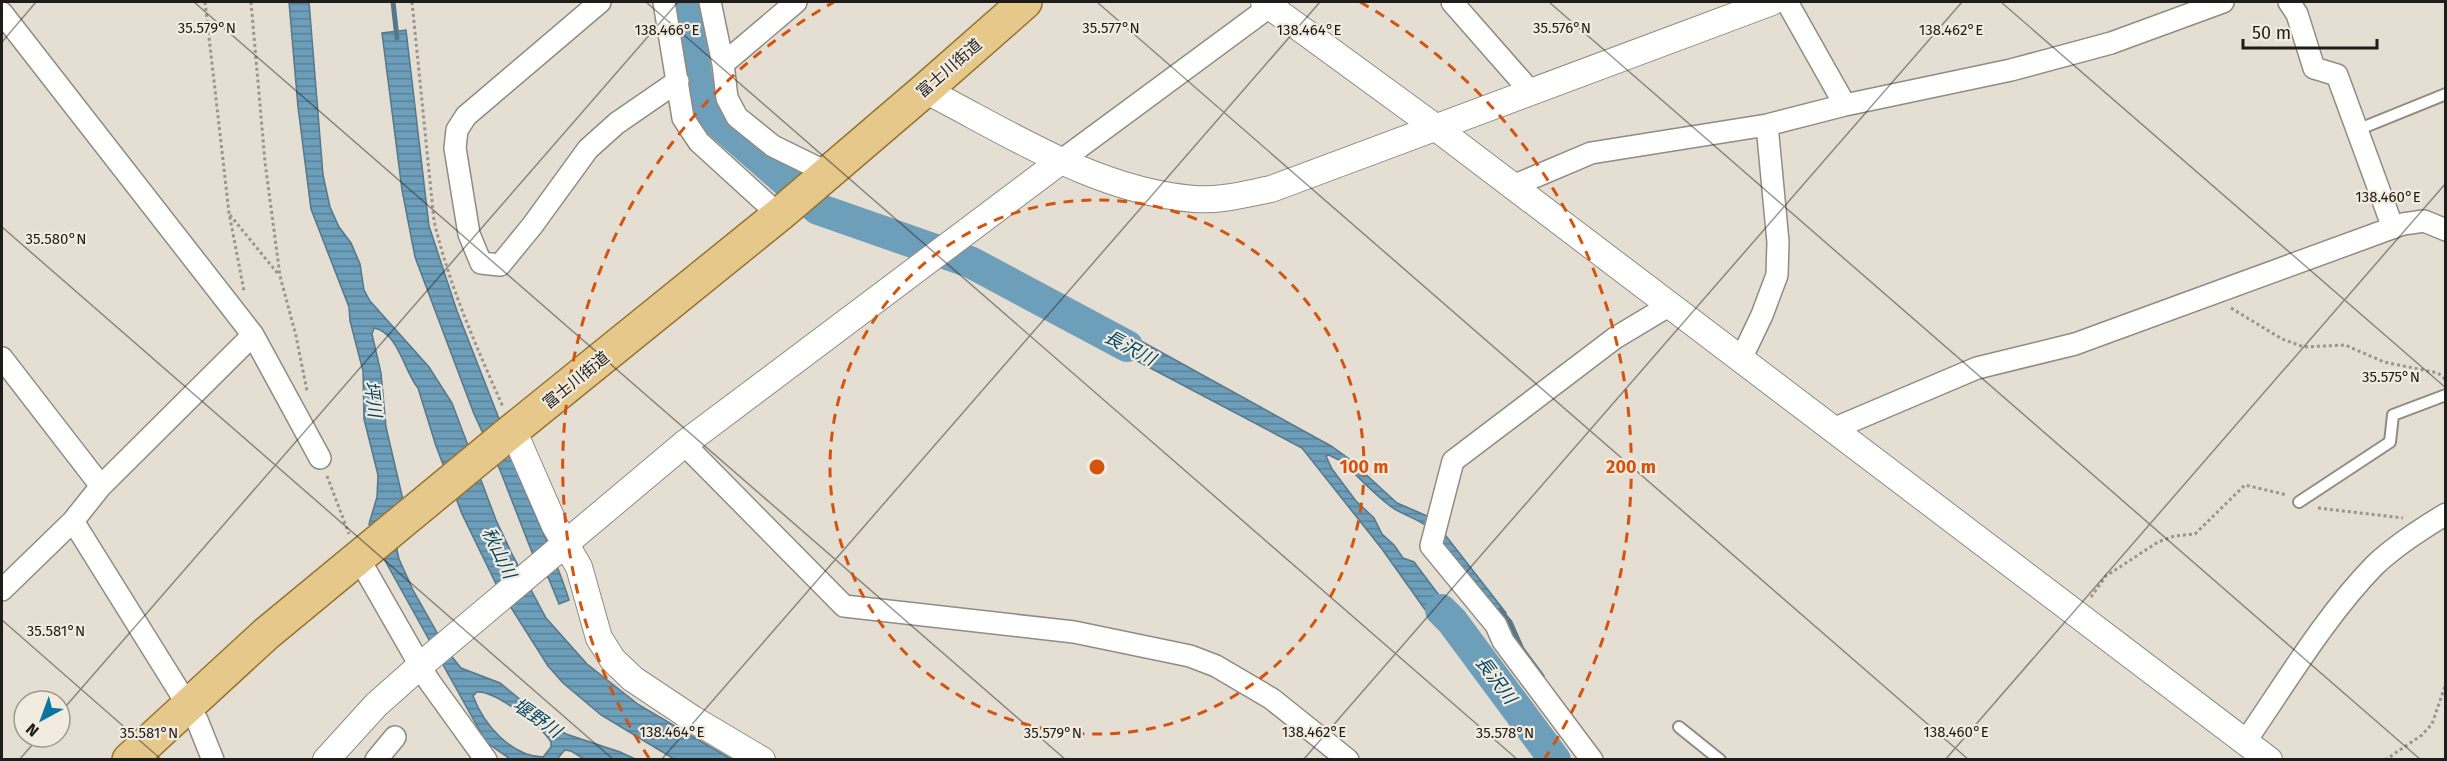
<svg xmlns="http://www.w3.org/2000/svg" width="2447" height="761" font-family="'Fira Sans','Noto Sans JP',sans-serif">
  <style>
    .water { fill: url(#water-rules); stroke: #56788a; stroke-width: 1.5; fill-rule: evenodd }
    .lines { fill: none; stroke-linecap: round; stroke-linejoin: round }
    .stream { stroke: #56788a; stroke-width: 5 }
    .river { stroke: #6d9fbb; stroke-width: 32 }
    .service-casing { stroke: #918b80; stroke-width: 14 }
    .minor-casing { stroke: #918b80; stroke-width: 24 }
    .tertiary-casing { stroke: #918b80; stroke-width: 28 }
    .primary-casing { stroke: #967530; stroke-width: 36 }
    .path { stroke: #9a968e; stroke-width: 3; stroke-dasharray: 3 3; stroke-linecap: butt }
    .service { stroke: #fff; stroke-width: 10 }
    .minor { stroke: #fff; stroke-width: 21 }
    .tertiary { stroke: #fff; stroke-width: 26 }
    .primary { stroke: #e6c88b; stroke-width: 33 }
    .ticks { fill: none; stroke: #1f1d19; stroke-width: 1.5; stroke-opacity: 0.45 }
    .ring { fill: none; stroke: #d4530d; stroke-width: 3; stroke-dasharray: 10 8 }
    .labels { text-anchor: middle; dominant-baseline: central; stroke-width: 4.5; stroke-linejoin: round; paint-order: stroke }
    .street-label { font-size: 16px; fill: #1f1d19; stroke: #f2ebe0 }
    .water-label { font-size: 18px; font-style: italic; fill: #004663; stroke: #f2ebe0 }
    .ticks-label { font-size: 15px; text-anchor: middle; fill: #1f1d19; stroke: #f2ebe0; stroke-width: 4.5; stroke-linejoin: round; paint-order: stroke }
    .centre { fill: #d4530d; stroke: #f2ebe0; stroke-width: 3 }
    .ring-label { font-size: 18px; text-anchor: middle; font-weight: bold; fill: #d4530d; stroke: #f2ebe0; stroke-width: 4.5; stroke-linejoin: round; paint-order: stroke }
  </style>
  <defs>
    <pattern id="water-rules" width="6" height="5" patternUnits="userSpaceOnUse" patternTransform="scale(1.5)"><rect width="6" height="5" fill="#6d9fbb"/><path d="M0 2.5h6" fill="none" stroke="#598197"/></pattern>
  </defs>
  <rect width="100%" height="100%" fill="#e4ded3"/>
  <path class="water" d="M289,2h20l14,173 7,32 9,20 12,16 9,21 4,26 6,11 59,66 23,36 44,117 15,32 35,66 41,46 52,41 92,54h-57l-73,-44 -38,-32 -15,-17 -52,-82 -34,-70 -26,-68 -18,-58c-14,-16 -19,-55 -44,-60l-2,6 9,39 5,54 18,77 -2,25 -5,21 2,9 14,31 35,62 13,16 39,15 51,42 15,9 54,18 15,7h-51l-13,-8 -6,-1 -8,9h-47l-24,-17 -103,-185 -14,-33 8,-27 1,-22 -14,-56 -1,-48 -13,-50 -1,-14 -38,-98 -13,-102zM477,692c19,-1 64,34 74,50v5l-8,10c-32,-1 -59,-32 -70,-61z
    M406,30l23,196 28,85 46,118c16,59 48,112 66,171l-10,4 -11,-27 -6,1 -42,-108 -26,-56 -59,-157 -13,-67 -20,-157z
    M1092,314l239,132 17,12 49,45 35,15 74,95 -5,4 -73,-90c-13,-10 -26,-12 -38,-21 -18,-14 -34,-32 -51,-46l-10,-5 -3,1 6,13 24,32 18,17 8,16 12,11 9,13 11,4 58,77 -9,6 -24,-26 -8,-1 -49,-69 -80,-101 -216,-114z"/>
  <g class="lines">
    <path class="stream" d="M393,2l4,36
      M1500,610l10,12 12,27 20,27"/>
    <path class="river" d="M685,2l13,85 17,32 103,90 152,53 157,84
      M1441,610l11,11 103,139"/>
    <defs>
      <path id="service" d="M2357,130l89,-36
        M2299,502l91,-60 3,-27 53,-20
        M1679,727l41,33"/>
      <path id="minor" d="M600,2l-134,114 -9,14 -2,18 14,86 12,29 19,2 32,-39 56,-77 29,-26 61,-42
        M664,2l19,116 16,24 80,73
        M710,2l13,62 4,34 10,19 36,29 55,27
        M1452,2l79,90
        M1787,2l58,103
        M2289,2l8,12 17,54 23,7 56,153
        M2,13l251,322 67,123
        M723,64l73,-62
        M1062,160l214,-158
        M1513,186l78,-33 176,-28 78,-20 166,-35 100,-27 112,-41
        M2,358l99,128
        M1741,359l21,-44 15,-40 1,-33 -11,-117
        M1833,429l144,-61 98,-24 328,-120 21,-3 22,9
        M684,444l160,162 230,26 116,24 26,10 56,33 76,61
        M73,521l124,199 16,40
        M358,557l71,124 57,79
        M2,590l71,-69 28,-35 152,-151
        M2245,742c40,-58 81,-127 130,-177 21,-20 46,-36 71,-51
        M376,760l19,-23
        M1592,760l-89,-119 -7,-16 -65,-79 22,-85 162,-123 55,-33"/>
      <path id="tertiary" d="M1264,2l171,125 834,633
        M925,90c86,44 171,101 269,109 26,2 52,-5 77,-10l501,-187
        M513,430l42,96 24,41 20,71 14,22 20,19 60,40 69,41
        M326,760l50,-55 45,-40 263,-221 378,-284"/>
      <path id="primary" d="M129,760l137,-126 247,-204 267,-216 145,-124 100,-88"/>
    </defs>
    <use href="#service" class="service-casing"/>
    <use href="#minor" class="minor-casing"/>
    <use href="#tertiary" class="tertiary-casing"/>
    <use href="#primary" class="primary-casing"/>
    <path class="path" d="M205,2l24,211 15,78
      M251,2l14,160 15,114 16,60 11,55
      M412,2l22,219c15,64 42,125 69,186
      M230,215l49,60
      M2231,308l51,31 22,8 41,-2 39,17 54,11 8,7
      M327,476l22,58
      M2318,508l85,10
      M2091,597l15,-21 52,-34 16,-6 21,-2 50,-49 42,10
      M2385,760l37,-25 10,-11 14,-41"/>
    <use href="#service" class="service"/>
    <use href="#minor" class="minor"/>
    <use href="#tertiary" class="tertiary"/>
    <use href="#primary" class="primary"/>
  </g>
  <path class="ticks" d="M194,2l872,758M646,2l872,758M1097,2l872,758M1549,2l872,758M2001,2l445,386M2,42l34,-40M2,227l612,533M2,620l160,140M60,713l618,-711M19,760l20,-23M661,760l659,-758M1303,760l659,-758M1945,760l501,-577"/>
  <g class="ring">
    <circle cx="1097" cy="467" r="267"/>
    <path d="M649 758A534 534 0 0 1 834 2M1360 2A534 534 0 0 1 1545 758"/>
  </g>
  <g class="labels">
    <g class="street-label">
      <text transform="translate(949 68) rotate(-41)">富士川街道</text>
      <text transform="translate(576 380) rotate(-39)">富士川街道</text>
    </g>
    <g class="water-label">
      <text transform="translate(1130 348) rotate(28)">長沢川</text>
      <text transform="translate(373 399) rotate(83)">坪川</text>
      <text transform="translate(499 553) rotate(64)">秋山川</text>
      <text transform="translate(1496 680) rotate(53)">長沢川</text>
      <text transform="translate(537 718) rotate(35)">堰野川</text>
    </g>
  </g>
  <g class="ticks-label">
    <text x="207" y="33">35.579°N</text>
    <text x="1111" y="33">35.577°N</text>
    <text x="1562" y="33">35.576°N</text>
    <text x="1309" y="35">138.464°E</text>
    <text x="1951" y="35">138.462°E</text>
    <text x="667" y="35">138.466°E</text>
    <text x="2388" y="202">138.460°E</text>
    <text x="56" y="244">35.580°N</text>
    <text x="2391" y="382">35.575°N</text>
    <text x="56" y="636">35.581°N</text>
    <text x="672" y="737">138.464°E</text>
    <text x="1314" y="737">138.462°E</text>
    <text x="1956" y="737">138.460°E</text>
    <text x="149" y="738">35.581°N</text>
    <text x="1053" y="738">35.579°N</text>
    <text x="1505" y="738">35.578°N</text>
  </g>
  <circle cx="1097" cy="467" r="9" class="centre"/>
  <g class="ring-label">
    <text x="1364" y="473">100 m</text>
    <text x="1631" y="473">200 m</text>
  </g>
  <rect width="2447" height="761" fill="none" stroke="#1f1d19" stroke-width="6"/>
  <g transform="translate(42 719) rotate(221)"><circle r="28" fill="#f2ebe0" stroke="#9e9990" stroke-width="1.5"/>
  <path d="M0-4.5L10 22L0 15L-10 22Z" fill="#0976a1"/>
  <text y="-9" font-size="16" font-weight="bold" text-anchor="middle" fill="#1f1d19">N</text>
  </g>
  <path d="M2243 39v9h134v-9" fill="none" stroke="#1f1d19" stroke-width="3"/>
  <text x="2252" y="39" font-size="18" fill="#1f1d19" stroke="#f2ebe0" stroke-width="4.5" paint-order="stroke">50 m</text>
</svg>
